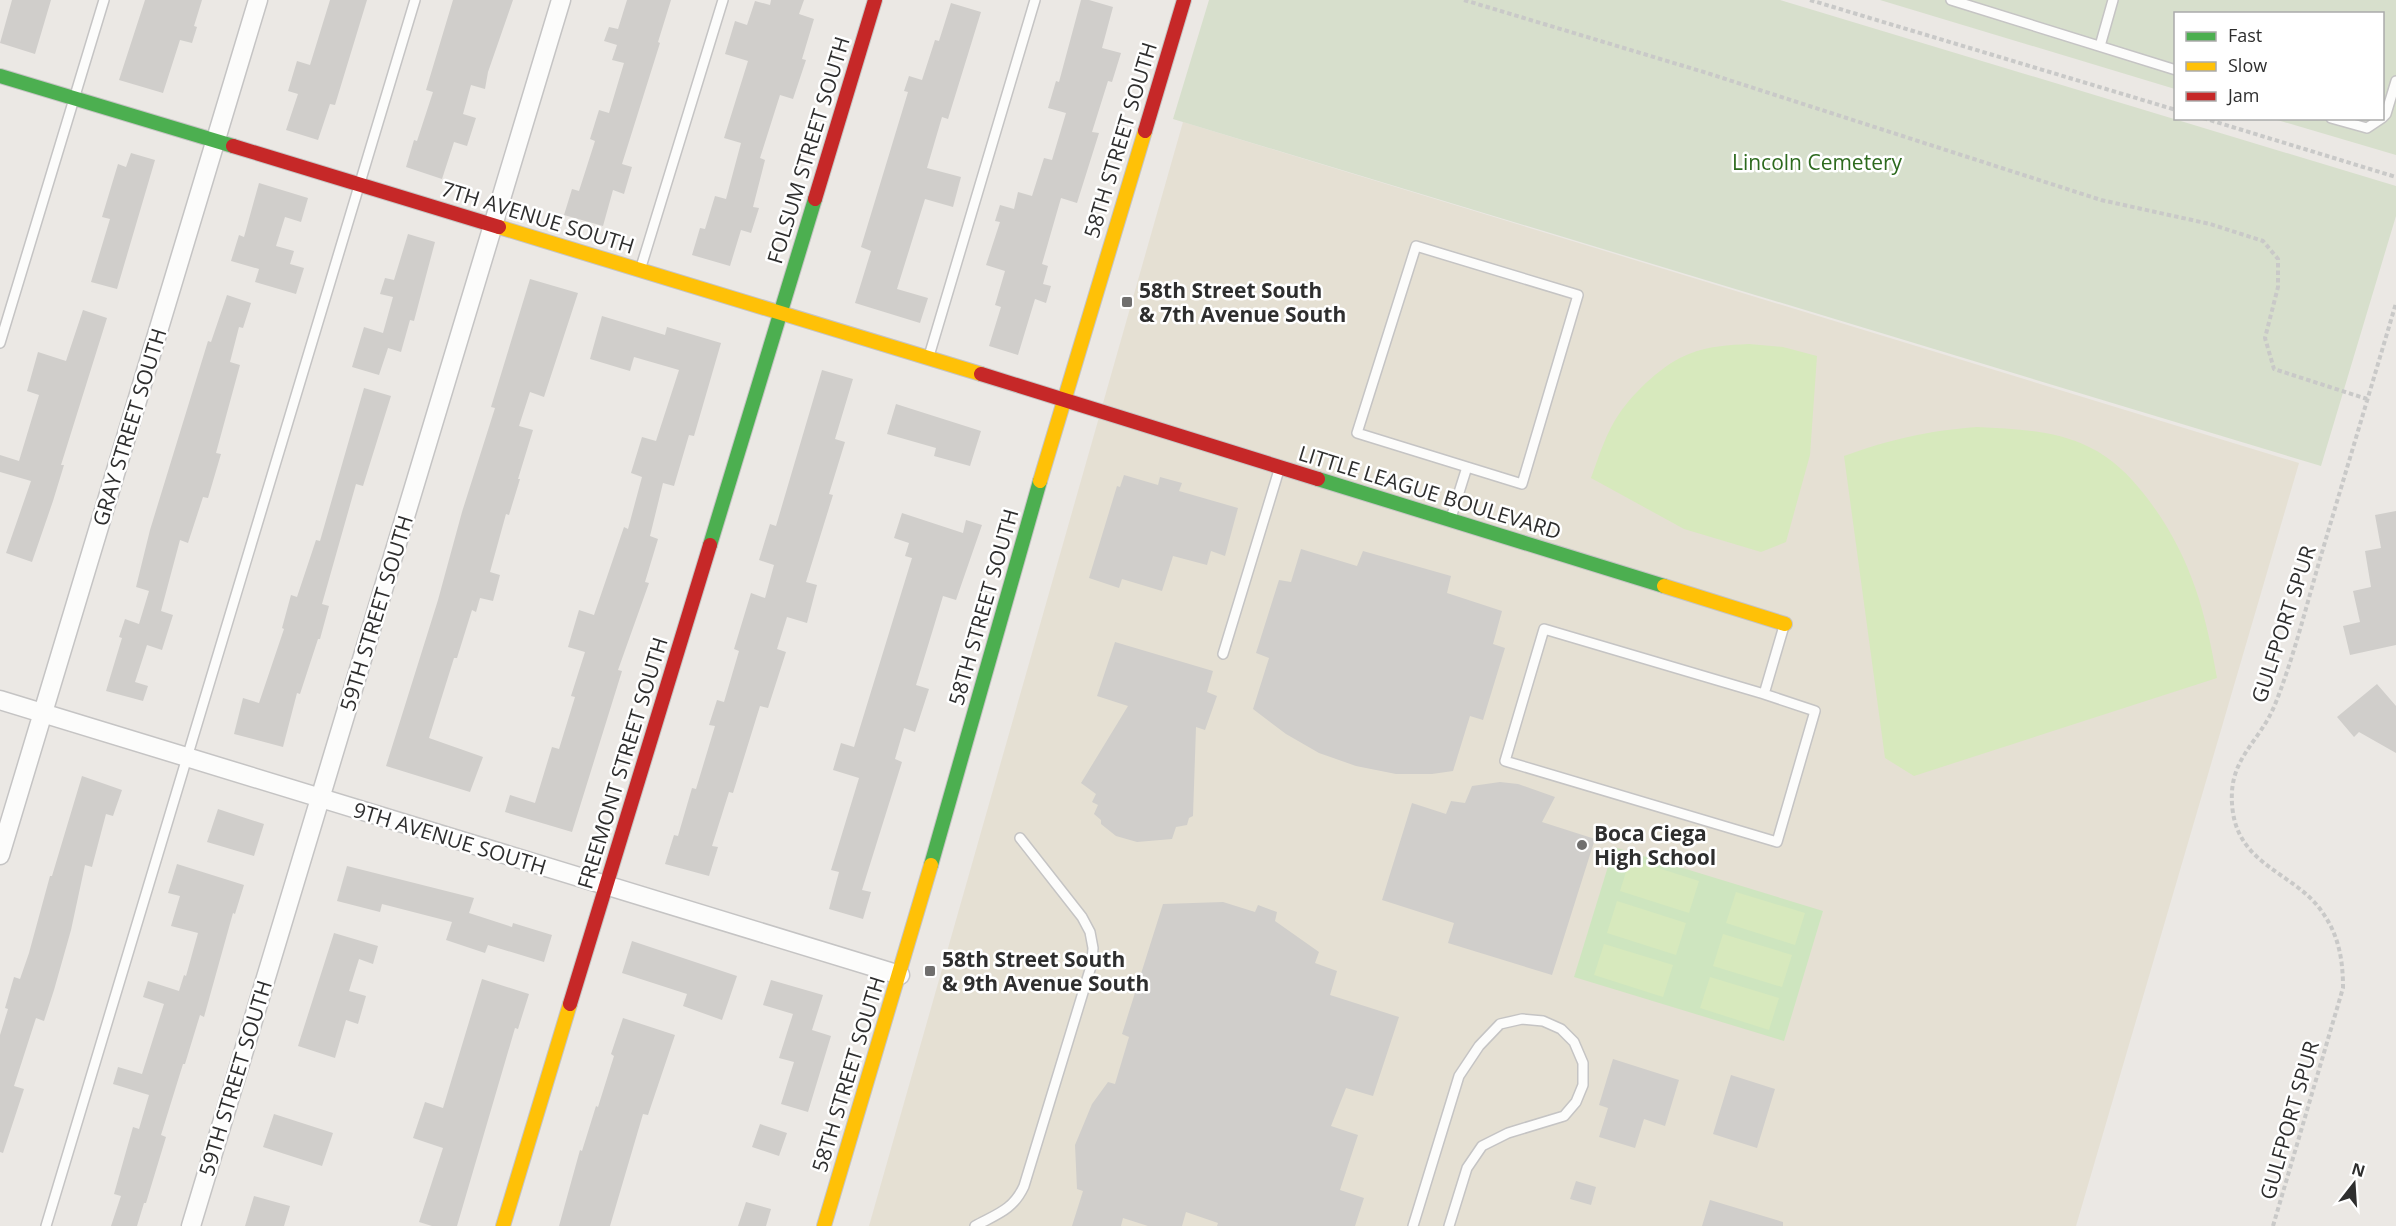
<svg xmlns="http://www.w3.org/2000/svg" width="2396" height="1226" font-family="'Open Sans',sans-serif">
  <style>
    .education { fill: #e5e0d3 }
    .green { fill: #cee5bf }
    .cemetery { fill: #d7dfcc }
    .pitch { fill: #d7e9bd }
    .building { fill: #d0cecb }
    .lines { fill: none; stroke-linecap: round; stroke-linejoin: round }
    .lane-casing { stroke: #c5c4c4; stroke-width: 12 }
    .street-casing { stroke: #c5c4c4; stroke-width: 21 }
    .fast-casing { stroke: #c5c4c4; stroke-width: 16 }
    .slow-casing { stroke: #c5c4c4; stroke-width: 16 }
    .jam-casing { stroke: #c5c4c4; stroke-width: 16 }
    .path { stroke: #c9c9c8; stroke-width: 4; stroke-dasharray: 4.5 3; stroke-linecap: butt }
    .lane { stroke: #fcfcfb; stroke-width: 9 }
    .street { stroke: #fcfcfb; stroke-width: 18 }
    .fast { stroke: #4caf50; stroke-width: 14 }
    .slow { stroke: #ffc107; stroke-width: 14 }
    .jam { stroke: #c62828; stroke-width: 14 }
    .poi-dot { fill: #706f6e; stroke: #fff; stroke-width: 2 }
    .labels { text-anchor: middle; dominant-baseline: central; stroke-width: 5; stroke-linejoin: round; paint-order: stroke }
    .street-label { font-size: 21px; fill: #2e2e2e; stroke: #fff }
    .park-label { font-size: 21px; fill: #2d6a1e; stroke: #fff }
    .poi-label { font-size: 21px; font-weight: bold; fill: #2e2e2e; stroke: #fff; text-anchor: start }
  </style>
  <rect width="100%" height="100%" fill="#ebe8e4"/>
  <path class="education" d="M1183,122l1116,341 -223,763h-1207z"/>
  <path class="green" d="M1614,847l209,64 -39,130 -210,-64z"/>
  <path class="cemetery" d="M1209,0h571l616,186v30l-75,250 -1148,-347z
    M1880,0h516v155l-122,-36 108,-1v-104h-206l-1,75z"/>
  <path class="pitch" d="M1749,344l34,3 34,9 -7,99 -24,87 -25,10 -77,-23 -93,-51c8,-22 15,-45 28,-64 15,-22 45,-51 70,-60 19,-8 40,-9 60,-10z
    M1977,427c38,2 78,3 112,20 23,11 39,27 55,47 45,57 61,114 73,184l-303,98 -29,-18 -41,-302c48,-17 82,-25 133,-29z
    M1630,859l69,22 -10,32 -69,-22z
    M1736,892l69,21 -10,32 -69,-22z
    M1617,901l69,22 -10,32 -69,-22z
    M1723,934l69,21 -10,32 -69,-21z
    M1604,944l69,21 -10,32 -69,-22z
    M1710,977l69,21 -10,32 -69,-22z"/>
  <path class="building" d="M12,0h39l-16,54 -35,-11z
    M145,0h57l-8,26 3,1 -5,16 -12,-3 -17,53 -44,-13z
    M330,0h37l-32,105 -5,-1 -12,36 -32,-10 12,-36 -10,-3 9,-30 13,4z
    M453,0h60l-25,72 -3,17 -14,-4 -8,29 13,4 -9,28 -13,-4 -12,37 -36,-12 8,-27 3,1 16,-49 -7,-2z
    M627,0h44l-13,42 2,1 -38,121 10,3 -8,27 -11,-4 -10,36 -39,-11 8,-26 7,2 16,-50 -5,-2 9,-29 10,3 15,-50 -12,-3 5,-15 -13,-4 5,-14 9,2z
    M771,0h33l-5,14 15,5 -12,40 4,1 -13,39 -13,-4 -20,63 5,2 -12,47 6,1 -8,25 -10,-3 -11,36 -38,-11 8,-27 5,1 10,-33 11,3 15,-56 -17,-5 24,-77 -23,-7 10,-33 12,4 8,-24 15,4z
    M1081,0h8l24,7 -11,41 19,5 -9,29 -4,-1 -16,51 7,1 -22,70 -16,-5 -19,66 6,2 -5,18 8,2 -5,17 -11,-4 -17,56 -29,-9 12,-39 -6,-2 10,-34 -19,-6 14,-43 -5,-1 5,-16 14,4 4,-17 14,4 12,-38 8,2 14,-47 -18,-5 8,-27 3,1z
    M951,3l30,9 -33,107 -6,-2 -15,51 34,9 -8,30 -28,-8 -28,90 31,9 -8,25 -65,-20 16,-52 -10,-4 47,-155 -4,-1 5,-15 13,4 13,-40 4,1z
    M131,153l24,7 -38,129 -26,-7 19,-63 -8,-2 16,-53 8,3z
    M259,183l49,15 -7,24 -16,-5 -9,29 18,5 -4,13 14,4 -8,26 -41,-12 4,-13 -28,-8 8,-26 5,2z
    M408,234l27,8 -21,79 -4,-1 -9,32 -13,-4 -9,27 -27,-8 12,-40 19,6 10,-36 -13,-3 5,-16 9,2z
    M530,279l48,14 -34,104 -14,-5 -11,34 14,4 -15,49h2l-11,36 -3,-1 -16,58 10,3 -7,26 -13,-3 -4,14 -4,-2 -15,48h-3l-25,80 54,19 -13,35 -84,-26 52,-166 24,-88 33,-104 -4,-1z
    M227,295l24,8 -8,25 -4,-1 -9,35 10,3 -24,88 5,1 -13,44 -5,-1 -15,46 -8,-3 -19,71 12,4 -11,35 -15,-5 -12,37 13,4 -5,15 -37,-10 16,-53 -3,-1 6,-18 14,5 10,-33 -13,-4 14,-57 58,-189 3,1z
    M83,310l24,8 -46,147h3l-11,36 -21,61 -26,-9 25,-72 -31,-9v-17l19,6 20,-66 -12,-4 11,-39 28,9z
    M602,316l63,19 2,-8 54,16 -27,93 -5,-1 -15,51 -11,-3 -13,53 8,3 -13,43 4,1 -31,87 4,1 -50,161 -67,-20 5,-17 25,8 17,-56 7,2 16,-52 -4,-1 14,-44 -17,-5 11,-37 15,5 30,-88 4,2 14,-52 -11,-4 11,-36 14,4 23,-71 -45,-13 -4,14 -40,-12z
    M822,370l31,9 -18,60 10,3 -16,52 4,1 -27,87 11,3 -10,38 -20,-6 -10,32 9,3 -18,56 -8,-2 -27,87 -4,-1 -17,54 6,1 -9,29 -44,-12 9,-29 4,1 14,-48 4,1 19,-63 -6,-1 8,-25 7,2 15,-51 -5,-2 17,-56 14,5 9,-33 -15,-5 11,-36 6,2z
    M364,388l27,8 -28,90 -7,-2 -34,120 7,2 -9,33h-2l-18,55 -3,-1 -14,54 -49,-13 9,-36 16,5 25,-74 -2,-1 9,-33 6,2 19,-57 4,1z
    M896,404l85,27 -11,35 -36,-10 2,-8 -49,-14z
    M1124,475l34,10 2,-8 22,6 -3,8 59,17 -13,48 -14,-5 -4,14 -34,-9 -11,35 -40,-12 -3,9 -30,-10 28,-92 3,1z
    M2396,511v134l-46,10 -7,-29 17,-4 -7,-31 18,-4 -6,-36 16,-3 -6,-33z
    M902,513l61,20 3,-13 16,5 -26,75 -13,-4 -9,30 -18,59 13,4 -14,43 -11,-4 -9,31 7,3 -40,128 9,2 -8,27 -34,-10 10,-37 -8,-2 28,-92 -26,-8 8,-27 13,4 58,-189 -7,-2 4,-13 -15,-5z
    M1301,549l56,17 6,-15 88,25 -4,17 55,18 -9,33 12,4 -22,72 -13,-4 -17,55 -21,3h-36l-40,-8 -37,-13 -33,-19 -33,-25 16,-51 -13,-5 23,-73 12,2z
    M1115,642l98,29 -6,21 10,4 -12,34 -9,-3 -3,89 -4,2 -2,7 -11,2 -4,12 -35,3 -21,-6 -15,-12v-4l-7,-6 4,-9 -6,-3 4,-8 -15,-11 47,-77 -31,-10z
    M2377,684l19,22v47l-37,-21 -5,5 -17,-20z
    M82,776l40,14 -9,26 -7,-2 -14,53 -7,-2 -14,65 -17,60 -10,31 -8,-3 -22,68 10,3 -21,64 -3,-1v-117l8,-26 -3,-1 9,-31 6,2 9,-26 21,-77h2z
    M1500,782l18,2 37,13 -13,25 53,17 -43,136 -104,-32 6,-20 -72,-23 30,-97 34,11 5,-13 14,2 7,-17z
    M218,809l46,15 -10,32 -47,-14z
    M177,864l67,21 -9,29 -2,-1 -29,104 -4,-2 -15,49h-2l-22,71 5,2 -20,66h-2l-7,23h-26l10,-30 -7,-2 19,-67 6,2 10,-34 -36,-11 5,-17 24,7 22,-70 -21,-7 5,-16 31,10 5,-16 2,1 12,-43 -27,-7 9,-30 -12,-3z
    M347,866l127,32 -5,15 43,14 1,-4 39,12 -8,27 -56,-17 -3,8 -39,-13 6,-18 -70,-18 -2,8 -43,-11z
    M1223,902l32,10 3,-7 19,7 -2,9 44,31 -4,11 22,8 -7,24 69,22 -26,79 -27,-8 -15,38 27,9 -18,55 24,8 -9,28h-138l1,-3 -32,-11 -4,14h-34l-25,-8 -2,8h-49l11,-35 -6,-2 -2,-44 17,-41 16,-22 7,2 14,-47 -7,-3 41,-130z
    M334,933l44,13 -5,18 -14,-5 -10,32 17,5 -8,28 -12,-4 -11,38 -37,-12z
    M632,941l105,35 -15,44 -39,-14 4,-12 -65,-21z
    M482,979l47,15 -11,35 -3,-1 -58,198h-25l-13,-4 24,-74 -30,-10 12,-36 18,6z
    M771,980l52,15 -11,35 19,6 -23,76 -27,-8 13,-42 -15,-4 14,-44 -30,-9z
    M623,1018l52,17 -27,80 -5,-1 -33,112h-51l21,-76 2,1 14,-45 2,1 16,-51 -3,-2z
    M1613,1059l66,21 -14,46 -21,-7 -9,29 -36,-11 9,-29 -9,-3z
    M1731,1075l44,14 -18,59 -44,-14z
    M274,1114l59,19 -11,33 -59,-19z
    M760,1124l27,9 -8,23 -27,-9z
    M1576,1181l20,6 -5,18 -21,-6z
    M254,1196l36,10 -6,20h-39z
    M1710,1200l73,22v4h-81z
    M746,1202l25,7 -5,17h-28z"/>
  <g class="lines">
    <defs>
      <path id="lane" d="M1951,0l225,70
        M2100,46l13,-46
        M2331,118l36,10 15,-10
        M2382,118l4,-4 10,-33
        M1416,246l162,49 -56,189 -165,-51z
        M641,267l82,-267
        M0,343l104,-343
        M929,356l106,-356
        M1451,518l16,-51
        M1223,654l56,-184
        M1764,694l-220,-65 -39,132 272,81 38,-131 -51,-17 20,-68
        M46,1226l369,-1226
        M975,1226c22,-12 38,-16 49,-40l68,-223 1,-15 -3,-16 -8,-15 -62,-79
        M1413,1226l46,-150 20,-30 21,-22 22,-5 21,2 18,8 13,13 9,21v22l-7,17 -12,14 -56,17 -26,13 -15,22 -18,58"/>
      <path id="street" d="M0,700l900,275
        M0,855l258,-855
        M191,1226l370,-1226"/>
      <path id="fast" d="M0,76l233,70
        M1318,479l346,107
        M710,545l105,-346
        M931,865l109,-384"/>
      <path id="slow" d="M499,227l482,147
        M1040,481l105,-350
        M1664,586l121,38
        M503,1226l67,-222
        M824,1226l107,-361"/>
      <path id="jam" d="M1145,131l39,-131
        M233,146l266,81
        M815,199l60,-199
        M981,374l337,105
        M570,1004l140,-459"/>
    </defs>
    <use href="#lane" class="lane-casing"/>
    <use href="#street" class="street-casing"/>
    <use href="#fast" class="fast-casing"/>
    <use href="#slow" class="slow-casing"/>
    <use href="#jam" class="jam-casing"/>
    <path class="path" d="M1464,0l243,73 394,127 109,24 53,17 15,18v28l-13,51 9,31 93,30
      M1810,0l366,110
      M2203,118l193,59
      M2273,1226l70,-238c0,-31 -5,-58 -27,-84 -28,-32 -75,-41 -83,-91 -8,-55 26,-67 43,-111 18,-46 30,-95 44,-143 25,-85 51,-171 76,-256"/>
    <use href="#lane" class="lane"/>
    <use href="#street" class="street"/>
    <use href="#fast" class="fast"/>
    <use href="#slow" class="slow"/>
    <use href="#jam" class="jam"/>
  </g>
  <g class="poi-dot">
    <rect x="1121" y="296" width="12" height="12" rx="3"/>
    <circle cx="1582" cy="845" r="6"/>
    <rect x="924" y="965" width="12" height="12" rx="3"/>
  </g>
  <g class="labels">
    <g class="street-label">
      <text transform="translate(1120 140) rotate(-73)">58TH STREET SOUTH</text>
      <text transform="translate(808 150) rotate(-73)">FOLSUM STREET SOUTH</text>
      <text transform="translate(538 217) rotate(17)">7TH AVENUE SOUTH</text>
      <text transform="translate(129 427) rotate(-73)">GRAY STREET SOUTH</text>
      <text transform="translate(1430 492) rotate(17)">LITTLE LEAGUE BOULEVARD</text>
      <text transform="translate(983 607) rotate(-74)">58TH STREET SOUTH</text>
      <text transform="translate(376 613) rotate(-73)">59TH STREET SOUTH</text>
      <text transform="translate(2283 624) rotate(-72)">GULFPORT SPUR</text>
      <text transform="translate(622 763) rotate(-73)">FREEMONT STREET SOUTH</text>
      <text transform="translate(450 838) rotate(17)">9TH AVENUE SOUTH</text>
      <text transform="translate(848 1074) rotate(-73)">58TH STREET SOUTH</text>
      <text transform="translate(235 1078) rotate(-73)">59TH STREET SOUTH</text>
      <text transform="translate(2289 1120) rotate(-74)">GULFPORT SPUR</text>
    </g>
    <g class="park-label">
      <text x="1817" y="162">Lincoln Cemetery</text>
    </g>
    <g class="poi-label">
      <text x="1139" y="290">58th Street South<tspan x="1139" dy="24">&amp; 7th Avenue South</tspan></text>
      <text x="1594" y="833">Boca Ciega<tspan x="1594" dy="24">High School</tspan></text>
      <text x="942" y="959">58th Street South<tspan x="942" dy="24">&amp; 9th Avenue South</tspan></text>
    </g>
  </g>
  <rect x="2174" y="12" width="210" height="108" fill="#ffffff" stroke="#ababab" stroke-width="1.5"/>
  <rect x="2186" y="32" width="30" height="9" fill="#4caf50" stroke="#ababab" stroke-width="1.5"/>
  <text x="2228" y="42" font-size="18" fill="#2e2e2e">Fast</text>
  <rect x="2186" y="62" width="30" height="9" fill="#ffc107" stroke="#ababab" stroke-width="1.5"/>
  <text x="2228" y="72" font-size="18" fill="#2e2e2e">Slow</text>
  <rect x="2186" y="92" width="30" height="9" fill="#c62828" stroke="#ababab" stroke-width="1.5"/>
  <text x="2228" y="102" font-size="18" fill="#2e2e2e">Jam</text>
  <g transform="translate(2354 1184) rotate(17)" stroke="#ffffff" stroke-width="4.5" paint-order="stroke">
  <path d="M0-4.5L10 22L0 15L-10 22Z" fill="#2e2e2e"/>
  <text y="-9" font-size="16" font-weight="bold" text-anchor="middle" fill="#2e2e2e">N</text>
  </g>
</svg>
